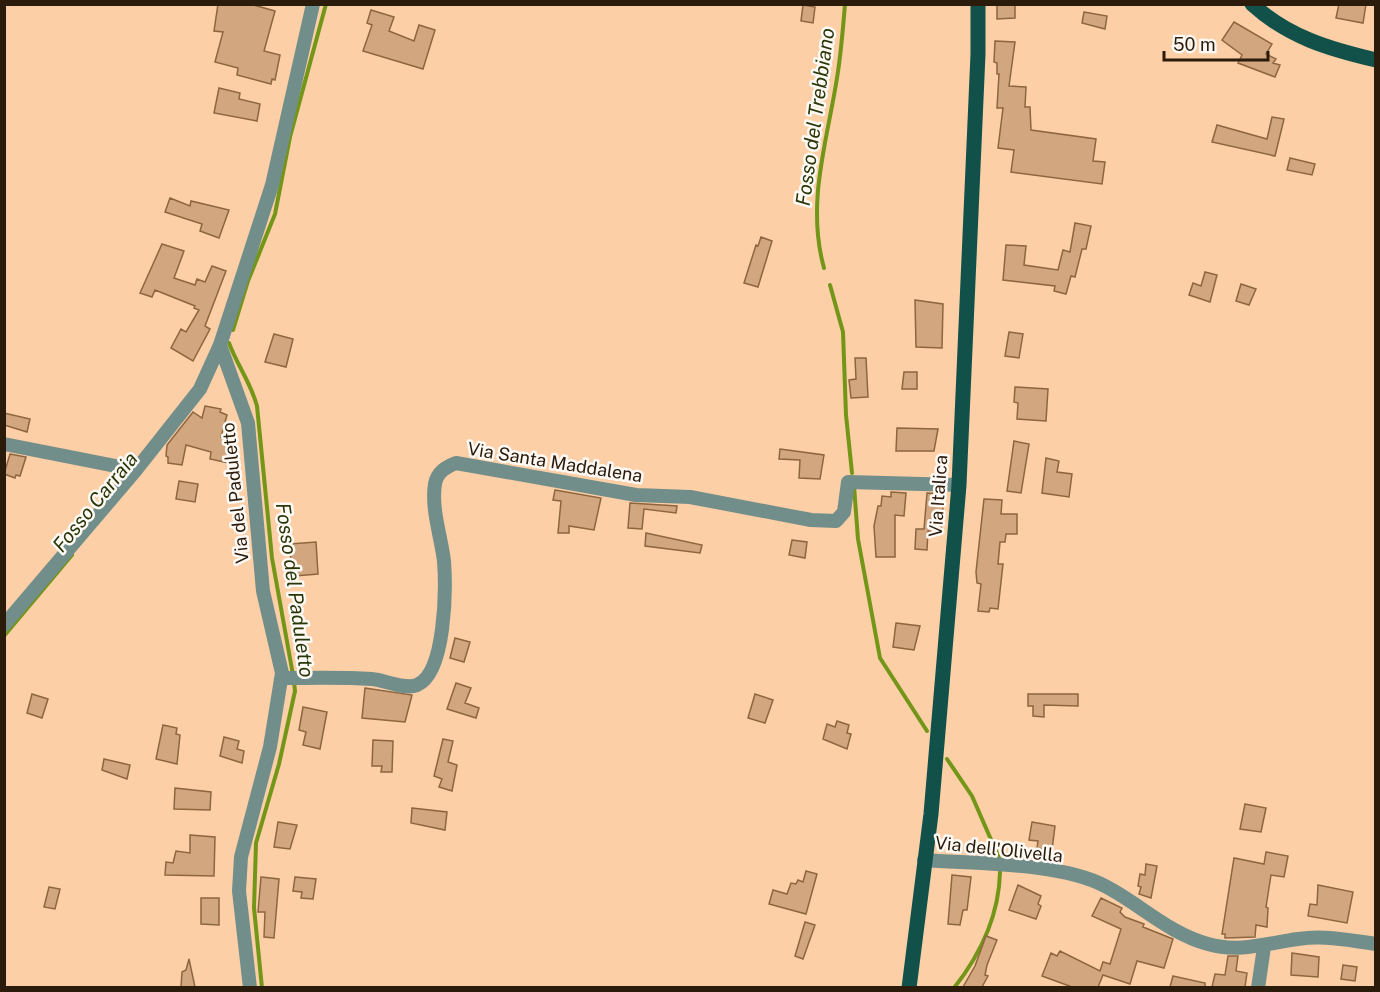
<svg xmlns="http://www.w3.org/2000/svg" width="1380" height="992" font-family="'Public Sans',sans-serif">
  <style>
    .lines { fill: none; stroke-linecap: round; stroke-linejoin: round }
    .stream { stroke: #739518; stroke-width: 4 }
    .building { fill: #d2a77f; stroke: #8d663f; stroke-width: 1.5 }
    .minor { stroke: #718e8a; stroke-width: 14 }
    .major { stroke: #11514a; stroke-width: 15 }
    .labels { text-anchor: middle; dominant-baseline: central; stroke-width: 5; stroke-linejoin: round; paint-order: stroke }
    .street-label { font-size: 18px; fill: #2b1b0b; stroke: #fdf9f5 }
    .water-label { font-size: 20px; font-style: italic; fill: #293607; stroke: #fdf9f5 }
  </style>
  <rect width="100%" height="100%" fill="#fccfa6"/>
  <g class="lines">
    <path class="stream" d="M824,268c-18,-65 3,-126 13,-190 4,-24 6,-49 8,-74
      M830,285l13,47 3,83 6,58
      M233,330l15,-49 27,-67 15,-77 36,-133
      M229,343c8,22 22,40 28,63l15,152 21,117
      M854,486l4,53 22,119 47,73
      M4,636l68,-81
      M947,759l25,37 27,62
      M262,988l-8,-80 2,-65 23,-79 16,-73 -1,-9
      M954,988c26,-33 45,-73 46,-116"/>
  </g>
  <path class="building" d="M218,4h32l25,7 -11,40 16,4 -5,25 -3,-1 -1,5 -34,-9 1,-7 -23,-6 8,-30 -9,-1z
    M997,4h18v14l-18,1z
    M1339,4h27l-3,19 -27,-5z
    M803,5l12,2 -2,16 -12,-2z
    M371,10l23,7 -5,14 25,10 5,-16 16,5 -12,39 -60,-18 9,-26 -5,-2z
    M1084,12l23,4 -2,13 -23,-6z
    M1234,22l38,22 -6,10 10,5 -3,4 7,2 -5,12 -37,-14 4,-8 -20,-15z
    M995,41l20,1 -6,44 17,1 -1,20h5l1,23 65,9 -3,22 12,1 -3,22 -91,-12 3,-22 -16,-2 5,-40h-6l2,-34h-2v-11l-3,-1z
    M219,88l21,5 -1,6 21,5 -3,17 -43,-8z
    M1272,117l12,2 -9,37 -63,-14 5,-17 50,14z
    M1290,158l25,6 -3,11 -25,-5z
    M170,198l20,8 1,-5 38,9 -10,28 -19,-7 2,-7 -37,-12z
    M1075,223l16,3 -5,23h-4l-7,28 -4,-1 -5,18 -12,-3 1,-5 -52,-6 3,-35 20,1 -2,19 34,5 5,-20 7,2z
    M761,237l11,4 -14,46 -14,-4 12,-38 2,1z
    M162,244l22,7 -10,27 21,7 2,-6 8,3 7,-16 14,5 -21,55 5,3 -17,32 -22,-13 10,-19 5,3 13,-22 -5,-2 1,-2 -40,-16 -3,7 -12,-4z
    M1205,272l12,3 -7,27 -21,-7 4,-12 8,3z
    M1241,284l15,5 -7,16 -13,-4z
    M915,300l28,4 -1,44 -26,-1z
    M1009,332l14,2 -4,24 -14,-2z
    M274,334l19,5 -7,28 -21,-5z
    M855,358h11l2,39 -17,1 -2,-18 7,-1z
    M904,372h13v17h-15z
    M1015,387l33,2 -2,32 -29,-2 1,-16 -4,-1z
    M205,406l16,3 -1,3 7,3 -6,22 13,3 -5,23 -19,-4 1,-7 -25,-7 -4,20 -14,-2v-6l-2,-1 1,-11 26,-33 9,6z
    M4,413l26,6 -3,13 -23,-7z
    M897,428l41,1 -4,22h-38z
    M1014,441l15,3 -8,49 -14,-2z
    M780,449l44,6 -4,24 -21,-1 1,-18 -21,-1z
    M10,454l16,3 -6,19 -4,-1 -1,3 -11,-4z
    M1046,458l13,3 -2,11 15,2 -3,23 -27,-4z
    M179,481l19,3 -3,18 -19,-3z
    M555,490l46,8 -7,32 -25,-4v7h-11l3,-32 -8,-1z
    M891,492l15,1 -2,23 -9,-1v42h-19l-2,-31 4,-20h3l1,-10 9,1z
    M927,493l17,1 -3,38 -13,-1 -1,19 -12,-1 1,-20h8z
    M984,499l18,1 -1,14h16v20h-11l-1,8h-5l-2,22h5l-5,45 -8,-1 -1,4 -11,-1 3,-27 -4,-1 -1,-11z
    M630,503l47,3 -1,7 -32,-4 -2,20 -14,-1z
    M646,533l56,12 -2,8 -55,-7z
    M792,540l15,2 -2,16 -16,-3z
    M316,542l2,32 -23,2 -1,-7h-3l-1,-25z
    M896,623l24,3 -6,24 -21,-3z
    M455,638l15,4 -6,20 -14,-4z
    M456,683l15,5 -6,15 14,5 -3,10 -29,-9z
    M365,688l47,7 -7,27 -43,-4z
    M32,694l16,5 -6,19 -15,-5z
    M755,694l18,6 -8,23 -17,-5z
    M1028,694h50v12l-34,-1v12l-11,-1v-10h-5z
    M303,707l24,5 -7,37 -17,-4 3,-13 -7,-2z
    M837,721l12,4 -2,8 4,1 -4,15 -24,-10 4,-15 8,3z
    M163,725l14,3 -1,6 4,1 -3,29 -21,-5z
    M224,737l15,4 -2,8 7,2 -2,12 -22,-7z
    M443,739l10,2 -5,21 9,3 -5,26 -13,-4 3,-8 -8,-3z
    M373,740l20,1 -1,31h-11l1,-6h-10z
    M104,759l26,6 -3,14 -25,-9z
    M175,788l36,4 -1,18 -36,-1z
    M1245,804l21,4 -5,24 -21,-3z
    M412,808l35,4 -2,18 -34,-7z
    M278,822l19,3 -7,24 -16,-2z
    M1032,822l23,4 -3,24 -15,-2 1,-7 -9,-1z
    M190,835l25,2 -1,39 -49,-1 1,-13 7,1 3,-12 14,2z
    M1266,852l22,4 -4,21 -13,-2 -5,32 2,1 -1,19 -11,-2 -1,12 -30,1v-4h-3l12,-76 30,6z
    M1146,864l11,2 -6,32 -12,-4 2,-7 -3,-1 2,-12 5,1z
    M806,871l11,3 -11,40 -37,-10 4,-14 14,4 4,-11 5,1 2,-4 5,2z
    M952,875l19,2 -4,33h-4l-3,15 -12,-1z
    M261,877l18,2 -5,59 -10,-1 1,-25h-7z
    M295,877l21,2 -3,20 -12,-1 1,-6 -9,-1z
    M1018,885l23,11 -3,8 3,2 -5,13 -27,-9z
    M1318,885l35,7 -6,31 -39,-7 2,-12 7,1z
    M49,887l11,2 -5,20 -11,-2z
    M201,898h18v27l-18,-1z
    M1101,898l21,10 -2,4 5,5 19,7 -1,3 30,12 -9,29 -27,-7 -7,23 -27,-9 -5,12h-26l-30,-11 9,-23 6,3 3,-5 40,20 3,-9 7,2 11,-35 -29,-13z
    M805,922l10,3 -12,34 -8,-3z
    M986,936l11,4 -10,25 -2,10 3,1 -6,11h-19l12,-21z
    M1292,953l27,4 -1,20 -27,-2z
    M1228,956h10l-2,15 11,2 -2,14h-33l3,-13 10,1z
    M189,959l6,28h-14l1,-15 4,-2z
    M1343,965l14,2 -2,14 -14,-2z
    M1173,976l32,7v4h-35z"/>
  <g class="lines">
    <path class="minor" d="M220,345l28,78 15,168 19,82 -12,74 -29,110 -2,34 11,97
      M4,444l132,26
      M4,625l132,-155 64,-81 20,-44 52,-160 41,-181
      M281,678c30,0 61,-1 91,1 13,1 33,11 45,6 29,-12 29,-97 27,-124 -3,-25 -13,-52 -9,-77 2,-12 11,-17 21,-21l180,32 54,2 121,23 25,1 8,-9 4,-30 111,3
      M924,860c52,4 135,2 181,26 35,18 63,47 103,58 31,9 60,-1 90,-5 26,-4 52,1 78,5
      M1258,988l6,-41"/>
    <path class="major" d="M1252,4c36,33 77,45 124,56
      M909,988l22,-174 28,-329 19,-431v-50"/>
  </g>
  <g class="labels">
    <g class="street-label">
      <text transform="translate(555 462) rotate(9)">Via Santa Maddalena</text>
      <text transform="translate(235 493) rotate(-96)">Via del Paduletto</text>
      <text transform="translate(938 496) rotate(-86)">Via Italica</text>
      <text transform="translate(999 849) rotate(6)">Via dell'Olivella</text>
    </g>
    <g class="water-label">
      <text transform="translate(815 117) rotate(-82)">Fosso del Trebbiano</text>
      <text transform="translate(95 502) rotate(-51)">Fosso Carraia</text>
      <text transform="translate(295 590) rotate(82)">Fosso del Paduletto</text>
    </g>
  </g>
  <rect width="1380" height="992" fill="none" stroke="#2b1b0b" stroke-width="12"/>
  <path d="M1164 51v9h104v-9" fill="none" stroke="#2b1b0b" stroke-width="3"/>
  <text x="1173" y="51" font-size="18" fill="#2b1b0b" stroke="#fdf9f5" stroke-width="4.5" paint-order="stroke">50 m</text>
</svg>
